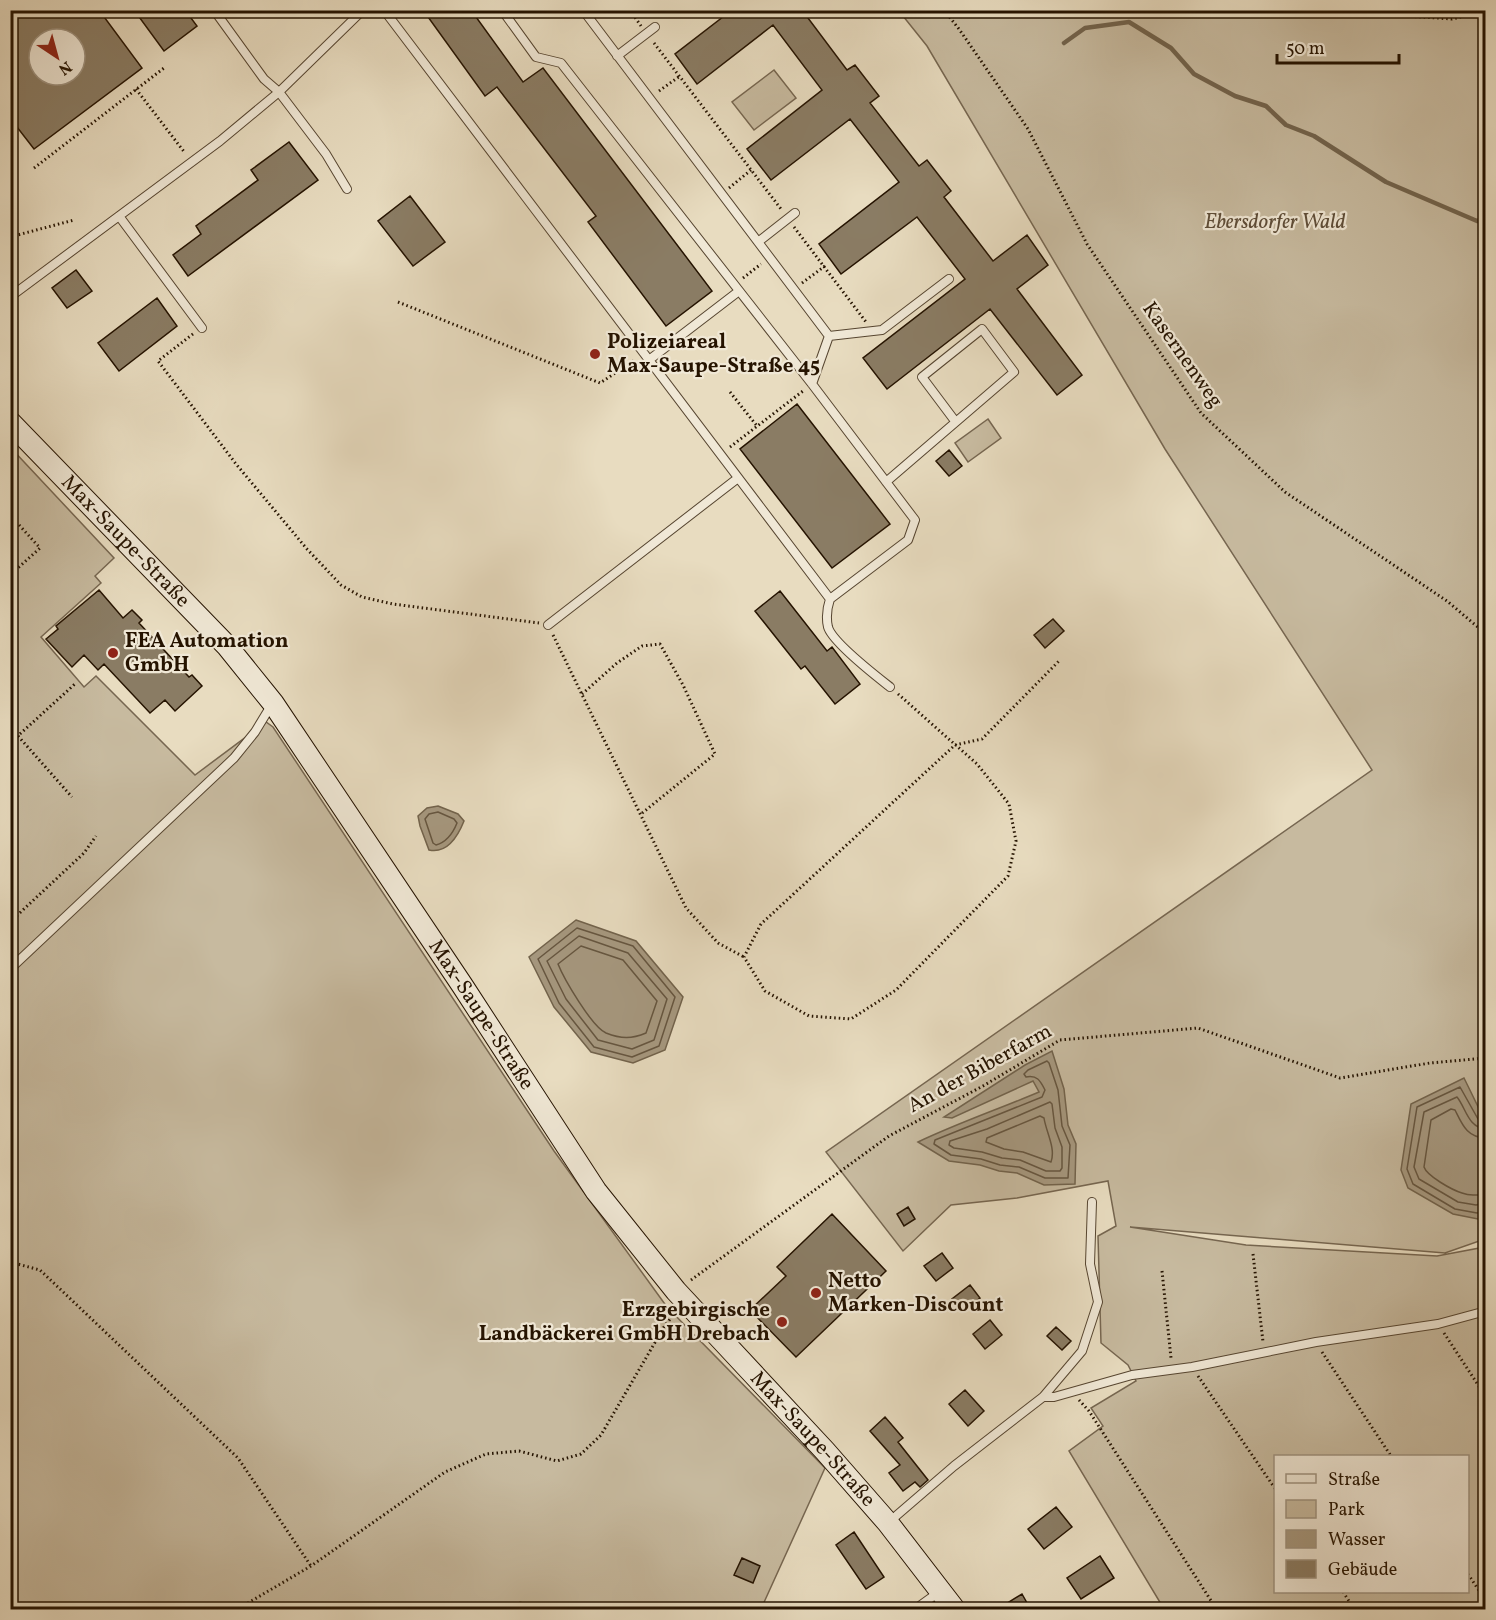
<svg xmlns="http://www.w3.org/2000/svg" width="1496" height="1620" font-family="Vollkorn,serif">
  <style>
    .green { fill: #c7ba9f; stroke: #766650; stroke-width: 1.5; fill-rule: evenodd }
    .water { fill: #a6987f; stroke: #72634c; stroke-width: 1.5 }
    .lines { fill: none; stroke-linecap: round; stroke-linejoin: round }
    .shore { stroke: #665640; stroke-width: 1.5 }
    .stream { stroke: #72634c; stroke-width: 4.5 }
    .building { fill: #8a7c64; stroke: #251300; stroke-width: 1.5; fill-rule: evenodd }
    .lane-casing { stroke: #564530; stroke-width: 10 }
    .secondary-casing { stroke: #251300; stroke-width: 23 }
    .path { stroke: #251300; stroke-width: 3; stroke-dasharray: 1.5 3; stroke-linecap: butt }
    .lane { stroke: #f0e8d6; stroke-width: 8 }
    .secondary { stroke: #f0e8d6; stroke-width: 21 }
    .poi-dot { fill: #8f2418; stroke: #f0e8d6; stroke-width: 2 }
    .labels { text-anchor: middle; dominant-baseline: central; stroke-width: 4.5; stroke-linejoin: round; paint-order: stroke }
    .park-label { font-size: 21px; font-style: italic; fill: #5e4d38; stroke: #f0e8d6 }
    .poi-label { font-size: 21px; font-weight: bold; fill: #251300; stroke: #f0e8d6; text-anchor: start }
    .street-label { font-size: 21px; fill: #251300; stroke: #f0e8d6 }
  </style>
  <rect width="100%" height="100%" fill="#e8dcc0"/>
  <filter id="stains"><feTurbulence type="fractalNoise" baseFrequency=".00333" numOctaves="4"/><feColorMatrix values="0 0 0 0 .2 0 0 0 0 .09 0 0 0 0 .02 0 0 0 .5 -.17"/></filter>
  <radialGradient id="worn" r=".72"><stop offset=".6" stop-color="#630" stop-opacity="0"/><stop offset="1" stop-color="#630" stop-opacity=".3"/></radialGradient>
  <path class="green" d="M899,11h586v1228l-40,14 -315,-26 116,18 191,11 48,-9v362h-321l-95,-158 34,-25 -12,-18 45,-27 -8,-16 -27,-22 -3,-107 18,-10 -8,-45 -91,17 -66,7 -48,46 -77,-99 546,-382 -207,-321 -238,-403zM1276,1456h192v136h-192z
    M774,70l22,28 -42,32 -22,-28z
    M988,419l13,19 -33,24 -13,-19z
    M10,447l104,111 -19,18 6,7 -60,54 43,50 12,-11 99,99 71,-53 7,5 281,424 113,156 158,161 -64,141 -214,1 -27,-8 -6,8 -503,-1z"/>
  <path class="water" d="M438,806l20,8 6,7c-6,15 -16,33 -35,29l-9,-24 -2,-10 9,-8z
    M576,920l60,21 47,56 -18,53 -32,13 -42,-11 -37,-45 -25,-50z
    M1052,1051l12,38 4,36 8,19 -1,40 -31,1 -27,-12 -18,-2 -19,-6 -31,-4 -31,-19c40,-19 81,-33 121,-50l-6,-11 -81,37 -8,-1 81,-52z
    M1464,1078l21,43v95l-7,3 -25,-5 -45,-26 -7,-18 10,-66z"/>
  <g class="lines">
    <path class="shore" d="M438,812l16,7 3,4c-4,10 -10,19 -21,22l-3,-2 -8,-24 4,-5z
      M577,928l56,18 42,51 -16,49 -27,11 -38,-10 -35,-44 -21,-44z
      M579,936l49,17 39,46 -13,41 -22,9 -34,-9 -32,-41 -19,-38z
      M581,946l42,14 34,41 -11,32c-14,6 -25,6 -40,0 -14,-6 -42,-54 -48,-69z
      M1047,1061l2,2 9,27 4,36 8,19 -2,33h-23l-26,-11 -19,-2 -19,-6 -30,-4 -17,-11 1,-4 107,-43 3,-7c-5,-10 -8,-15 -19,-13l-2,-3 4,-4z
      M1050,1102l2,2 3,24 7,19v21l-2,3h-14l-26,-11 -18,-2 -20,-6 -28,-4 -5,-3 1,-4 37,-12z
      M1040,1116l4,2c2,14 12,30 7,44l-28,-10 -19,-3 -18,-7 1,-4z
      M1486,1122l-8,-3 -18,-32 -43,20 -10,62 6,15 42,25 22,4 9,-2
      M1486,1129c-18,-1 -20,-21 -29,-32l-33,15 -10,55 5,12 39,23 18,3 10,-2
      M1486,1138c-19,0 -24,-14 -31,-28l-4,-1 -20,11 -7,47c3,9 28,23 38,26 8,3 15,2 24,1"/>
    <path class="stream" d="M1064,43l21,-15 44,-6 42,26 23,26 41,22 31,10 20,19 28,11 72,46 91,39 9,-3"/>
  </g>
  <path class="building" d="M10,10h89l43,58 -108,81 -24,-31zM39,39h36v36h-36z
    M134,10h51l12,16 -33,25z
    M423,10h48l52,72 20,-14 169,223 -46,35 -78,-104 8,-6 -99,-129 -12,9z
    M732,10h70l45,60 8,-5 24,31 -9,7 49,63 8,-6 24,31 -7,6 49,64 34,-26 21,30 -31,24 65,86 -25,20 -67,-86 -103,80 -24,-31 102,-79 -48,-62 -76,57 -22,-30 80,-62 -49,-63 -79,61 -24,-31 75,-59 -49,-65 -76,59 -22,-30z
    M289,142l29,38 -130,96 -15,-21 28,-21 -5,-8 62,-46 -7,-10z
    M410,196l35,46 -32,24 -35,-45z
    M76,270l16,21 -25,17 -15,-20z
    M157,298l20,28 -58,45 -21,-28z
    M797,404l93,120 -58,44 -92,-119z
    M949,450l13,16 -13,10 -13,-15z
    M99,590l24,28 9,-8 10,10 -3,3 50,54 3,-2 10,11 -27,25 -10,-11 -15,13 -46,-49 -6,6 -14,-15 -12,12 -26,-28 12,-10 -2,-3z
    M780,591l47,60 5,-4 28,37 -25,20 -30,-38 -4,3 -46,-58z
    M1053,619l11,12 -19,17 -11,-13z
    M908,1207l7,12 -11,7 -7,-12z
    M832,1214l54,57 -90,86 -46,-47 36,-34 -9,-9z
    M942,1253l11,15 -17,13 -12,-15z
    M970,1285l10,13 -18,14 -10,-13z
    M990,1320l12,15 -17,14 -12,-15z
    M1056,1327l15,14 -9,9 -15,-14z
    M965,1390l19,21 -16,15 -19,-22z
    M885,1417l18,21 -5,4 30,38 -8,7 -5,-5 -12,9 -14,-18 11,-8 -30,-34z
    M1056,1507l16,20 -28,22 -16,-20z
    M854,1532l30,45 -18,12 -30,-44z
    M1100,1556l14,22 -33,21 -14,-21z
    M742,1558l18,8 -7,17 -19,-8z
    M1022,1594l9,16h-35z"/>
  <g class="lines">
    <defs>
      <path id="lane" d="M214,10l50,69 15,13 47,62 21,35
        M384,10l446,589 78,-59 7,-20 -103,-136 -251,-321 -25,-6 -34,-47
        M583,10l246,326 -17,48
        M617,56l38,-29
        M119,216l83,112
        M758,242l37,-29
        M10,297l210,-156 59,-49 84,-82
        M829,336l53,-6 67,-51
        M649,360l90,-69
        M886,482l128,-110 -32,-43 -60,48 33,44
        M830,599c-3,9 -4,19 -2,28 4,15 48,49 62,60
        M548,625l190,-147
        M10,969l224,-211 21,-26 17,-28
        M1043,1397h11l78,-22 60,-8 124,-25 122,-18 48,-13
        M889,1522l65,-56 89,-69 39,-46 16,-49 -8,-38 2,-62
        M914,1610l25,-18"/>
      <g id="secondary">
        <path id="s1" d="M10,422l217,224 46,57 189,282 134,206 80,100 149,160 63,72 67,87"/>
      </g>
    </defs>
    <use href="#lane" class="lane-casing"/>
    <use href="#secondary" class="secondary-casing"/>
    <path class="path" d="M630,10l11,16
      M944,10l15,19 69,100 59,115 114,169 84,79 162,109 39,33
      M1316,10l136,9 34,-8
      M654,43l127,166
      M136,89l49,64
      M659,91l21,-15
      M34,168l130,-100
      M729,188l22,-18
      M794,227l72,95
      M10,237l64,-17
      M743,278l18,-14
      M802,283l23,-17
      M398,302l202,81 35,-23
      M193,334l-35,27 78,103 71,85 34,36 21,12 31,7 146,19
      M730,392l27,34
      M730,447l73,-56
      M10,515l30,33 -30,27
      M553,635l133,273 32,35 26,14
      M582,694l35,-31 25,-17 18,-2 23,41 32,69 -74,60
      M898,694l79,70 32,40 7,37 -8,35 -112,114 -45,29 -42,-3 -44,-25 -21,-34 17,-33 194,-179 27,-6 77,-78
      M18,736l54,61
      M10,743l66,-60
      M10,922l74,-69 12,-17
      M1253,1254l10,88
      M10,1262l30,8 198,188 73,108
      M1162,1271l9,87
      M691,1280l198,-144 94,-50 77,-46 138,-12 142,50 90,-15 56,-5
      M1444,1333l42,64
      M1322,1352l69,104
      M1198,1376l78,114
      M1079,1400l10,11 128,199
      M1468,1574l18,27
      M1343,1592l12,18
      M236,1610l75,-44 134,-94 41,-18 33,-3 38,10 24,-7 20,-19 63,-108 10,-13"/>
    <use href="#lane" class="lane"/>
    <use href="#secondary" class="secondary"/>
  </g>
  <g class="poi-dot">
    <circle cx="595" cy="354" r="6"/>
    <circle cx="113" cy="653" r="6"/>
    <circle cx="816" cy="1293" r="6"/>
    <circle cx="782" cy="1322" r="6"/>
  </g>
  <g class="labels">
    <g class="park-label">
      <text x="1275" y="222">Ebersdorfer Wald</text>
    </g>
    <g class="poi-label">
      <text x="607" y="342">Polizeiareal<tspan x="607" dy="24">Max-Saupe-Straße 45</tspan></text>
      <text x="125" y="641">FEA Automation<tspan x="125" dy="24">GmbH</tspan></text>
      <text x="828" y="1281">Netto<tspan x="828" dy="24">Marken-Discount</tspan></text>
      <text x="770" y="1310" text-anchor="end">Erzgebirgische<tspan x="770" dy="24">Landbäckerei GmbH Drebach</tspan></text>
    </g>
    <g class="street-label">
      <text transform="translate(1182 355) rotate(55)">Kasernenweg</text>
      <text stroke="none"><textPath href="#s1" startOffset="166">Max-Saupe-Straße</textPath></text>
      <text stroke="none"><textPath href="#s1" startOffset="760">Max-Saupe-Straße</textPath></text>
      <text transform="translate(980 1069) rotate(-29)">An der Biberfarm</text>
      <text stroke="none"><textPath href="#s1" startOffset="1300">Max-Saupe-Straße</textPath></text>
    </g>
  </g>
  <rect width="1496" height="1620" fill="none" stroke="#e8dcc0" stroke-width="36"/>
  <rect x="12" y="12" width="1472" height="1596" fill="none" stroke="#251300" stroke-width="3"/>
  <rect x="18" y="18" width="1460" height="1584" fill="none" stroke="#251300" stroke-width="1.5"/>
  <rect x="1274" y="1455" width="195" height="138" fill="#f0e8d6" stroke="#9f9380" stroke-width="1.5"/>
  <rect x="1286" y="1474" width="30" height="9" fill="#f0e8d6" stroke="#9f9380" stroke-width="1.5"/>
  <text x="1328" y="1485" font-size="18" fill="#251300">Straße</text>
  <rect x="1286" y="1500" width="30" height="18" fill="#c7ba9f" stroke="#9f9380" stroke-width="1.5"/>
  <text x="1328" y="1515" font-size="18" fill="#251300">Park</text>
  <rect x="1286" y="1530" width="30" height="18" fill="#a6987f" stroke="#9f9380" stroke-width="1.5"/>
  <text x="1328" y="1545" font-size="18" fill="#251300">Wasser</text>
  <rect x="1286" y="1560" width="30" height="18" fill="#8a7c64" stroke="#9f9380" stroke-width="1.5"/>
  <text x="1328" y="1575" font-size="18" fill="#251300">Gebäude</text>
  <g transform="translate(57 57) rotate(144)"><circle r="28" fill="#f0e8d6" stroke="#9f9380" stroke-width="1.5"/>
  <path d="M0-4.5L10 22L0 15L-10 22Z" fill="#8f2418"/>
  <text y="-9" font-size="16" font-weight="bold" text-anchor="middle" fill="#251300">N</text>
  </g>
  <path d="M1277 54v9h122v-9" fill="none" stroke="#251300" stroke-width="3"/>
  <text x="1286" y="54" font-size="18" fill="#251300" stroke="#f0e8d6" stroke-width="4.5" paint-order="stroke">50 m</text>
  <rect width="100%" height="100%" filter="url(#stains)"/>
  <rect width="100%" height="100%" fill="url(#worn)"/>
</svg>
